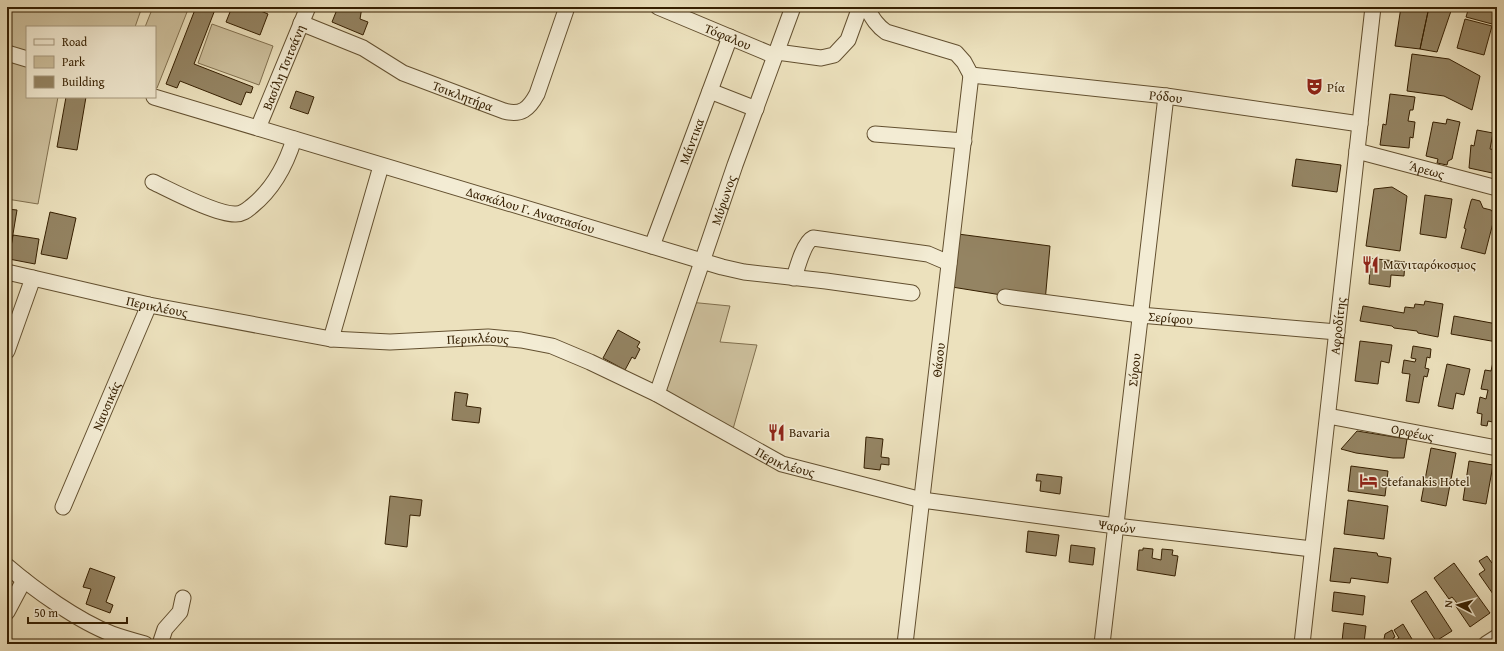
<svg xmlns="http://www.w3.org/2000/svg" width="1504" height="651" font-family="'Gentium Book Plus',serif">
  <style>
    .green { fill: #cdc09d; stroke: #81704f }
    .building { fill: #948463; stroke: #351f01 }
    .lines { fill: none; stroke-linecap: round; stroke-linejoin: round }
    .minor-casing { stroke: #635030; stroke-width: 17 }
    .minor { stroke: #f3ecd4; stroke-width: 15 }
    .labels { text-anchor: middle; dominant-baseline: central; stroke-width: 3; stroke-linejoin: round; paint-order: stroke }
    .street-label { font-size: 13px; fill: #351f01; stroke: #f3ecd4 }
    .poi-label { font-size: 13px; fill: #351f01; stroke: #f3ecd4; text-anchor: start }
  </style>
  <rect width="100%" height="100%" fill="#ece1bd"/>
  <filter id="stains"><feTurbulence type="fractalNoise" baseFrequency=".005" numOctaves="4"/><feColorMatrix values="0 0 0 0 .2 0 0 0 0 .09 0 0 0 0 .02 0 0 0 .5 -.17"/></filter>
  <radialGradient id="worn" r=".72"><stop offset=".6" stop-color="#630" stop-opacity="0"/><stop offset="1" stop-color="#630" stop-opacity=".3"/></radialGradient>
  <path class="green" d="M7,7h135l-7,20h-108v70h31l-20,107 -31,-5v-142l3,-11 -3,-1z
    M153,7h36l-32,81h-2v-61h-10z
    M212,24l61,22 -14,39 -61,-22z
    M689,302l41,4 -10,36 37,3 -24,84 -77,-41z"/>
  <path class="building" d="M196,7h20l-22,57 59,23 -2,6 -5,-1 -5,13 -61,-24 -3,7 -11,-4z
    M232,7h19l17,7 -8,21 -34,-13z
    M338,7h24l-2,12 8,3 -5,13 -31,-13z
    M1401,7h28l-9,42 -25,-3z
    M1429,7h9l13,4 -14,41 -17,-3z
    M1469,7h28l-5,17 -26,-7z
    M1465,19l27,7 -8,29 -27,-7z
    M1412,54l37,5 31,17 -8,34 -28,-14 -37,-5z
    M296,91l18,6 -6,17 -18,-6z
    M1390,94l25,3 -2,13h-3l-2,11 7,1 -2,16 -3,-1 -1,11 -29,-3 3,-21 3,1z
    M66,97h20l-9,53 -20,-3z
    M1447,119l13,3 -8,37 -4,2 -1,4 -10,-2 1,-4 -12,-3 7,-34 13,2z
    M1477,130l16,3 -3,16 7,1v-1v25l-28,-6 2,-23 3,1z
    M1296,159l45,6 -4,27 -45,-6z
    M1392,187l15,9 -7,55 -34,-5 8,-57z
    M1425,195l27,4 -6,39 -26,-4z
    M1472,199l8,2 3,7 8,2 4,5 -10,39 -24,-6 5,-19 -2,-1 7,-27z
    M7,209l10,1 -6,36 -4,-1z
    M50,212l26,6 -9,41 -26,-5z
    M958,234l92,12 -5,56 -93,-15z
    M13,235l26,4 -4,25 -26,-5z
    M1367,258l38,4 -1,14 -13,-1 -1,12 -21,-3 1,-13 -4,-1z
    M1425,301l18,3 -5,33 -20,-4 -1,-2 -23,-3 -2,-2 -32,-5 3,-15 41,7 1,-6 9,1 1,-4 9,1z
    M1454,316l43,8v18l-46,-8z
    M618,330l22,12 -3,5 3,2 -5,10 -3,-2 -7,13 -22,-12z
    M1360,341l32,4 -3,18 -8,-2 -3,23 -23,-3z
    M1413,346l18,3 -1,9 -3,-1 -2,11 4,1 -2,8 -3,-1 -5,27 -13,-2 4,-27 -8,-1 2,-13 11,2 1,-3 -5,-1z
    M1495,353h2v70l-9,-2 -1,5 -6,-1 1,-11 -5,-1 3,-16 6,2 2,-9 -7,-1 4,-19 6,1z
    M1447,364l23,5 -6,26 -8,-2 -3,16 -15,-3z
    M455,392l13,2 -2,12 15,2 -2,15 -27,-3z
    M1357,431l50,8 -3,19h-11l-37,-5 -15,-4z
    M866,437l17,2 -2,18 8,1v7l-8,-1 -1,6 -16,-2z
    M1431,448l25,5 -10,53 -25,-5z
    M1469,461l24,4 -7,39 -23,-4z
    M1351,466l37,5 -3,25 -37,-5z
    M1037,474l25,3 -2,17 -20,-3 1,-10h-5z
    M390,496l32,4 -2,16 -10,-1 -3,32 -22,-3z
    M1348,500l40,6 -4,33 -40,-5z
    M1028,531l31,4 -3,21 -30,-4z
    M1071,545l24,3 -2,17 -24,-3z
    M1143,548l10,1 -1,9 9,2 1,-11 11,1 -1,5 6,1 -3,20 -38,-6 2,-20h4z
    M1334,548l43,5 1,3 13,2 -3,25 -37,-5 -1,5 -20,-2z
    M1487,556l5,7 3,-2 2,3v27l-4,3 -14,-20 6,-4 -6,-9z
    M1454,563l36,50 -20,14 -15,-22 2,-2 -5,-6 -3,2 -15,-21z
    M90,568l25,9 -9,25 7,3 -3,8 -24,-9 5,-15 -8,-2z
    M1426,591l26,40 -16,10 -25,-40z
    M1334,592l31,4 -2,19 -31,-4z
    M1344,623l22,3 -2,17 -22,-2z
    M1403,624l12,20h-32l2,-10 7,-4 3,7 -2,1 1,3 5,-3 -5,-8z"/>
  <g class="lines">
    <defs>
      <g id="minor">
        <path id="s1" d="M658,7l117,49"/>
        <path d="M866,7c6,10 10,18 20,25l70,21 8,9 7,13"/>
        <path id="s2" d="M301,23l62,25 40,25 101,38c17,5 25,-2 33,-17l30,-87"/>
        <path d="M777,52l44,6 13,-3 14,-15 12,-33"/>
        <path d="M7,53l20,6"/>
        <path id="s3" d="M971,75l195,21 194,28"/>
        <path d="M710,91l46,18"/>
        <path id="s4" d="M154,97l568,170 22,5 82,9 86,12"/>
        <path id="s5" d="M258,128l50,-121"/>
        <path d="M875,134l89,7"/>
        <path id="s6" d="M1357,151l140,37"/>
        <path d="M153,182c19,9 64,33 83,32 7,0 11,-4 16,-8 21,-17 34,-41 42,-67"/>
        <path id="s7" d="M652,246l78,-209"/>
        <path id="s8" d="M7,272l142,33 182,34 59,3 98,-5 33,3 31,6 38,16 67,32 125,70 140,36 194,26 196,23"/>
        <path d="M794,278c3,-10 10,-36 19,-40l115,16 21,9"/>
        <path id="s9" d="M1005,297l135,18 197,17"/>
        <path d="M331,339l50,-173"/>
        <path d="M7,351l26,-73"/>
        <path id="s10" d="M657,394l78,-229 58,-158"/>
        <path id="s11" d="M1328,416l169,32"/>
        <path id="s12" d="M63,507l86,-202"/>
        <path d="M7,566c28,24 71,55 105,68 11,4 22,7 33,10"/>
        <path d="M7,612l17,-32"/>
        <path d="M160,644l5,-15 15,-17 3,-14"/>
        <path id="s13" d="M905,644l66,-569"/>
        <path id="s14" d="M1102,644l64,-548"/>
        <path id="s15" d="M1302,644l71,-637"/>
        <path d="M1486,644l11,-7"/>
      </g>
    </defs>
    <use href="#minor" class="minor-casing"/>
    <use href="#minor" class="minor"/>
  </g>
  <defs>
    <symbol id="theatre-bare" viewBox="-9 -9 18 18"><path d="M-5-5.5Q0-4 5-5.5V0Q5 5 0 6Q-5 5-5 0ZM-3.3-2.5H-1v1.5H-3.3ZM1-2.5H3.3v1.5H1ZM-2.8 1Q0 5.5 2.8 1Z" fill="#8f2418" stroke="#f3ecd4" stroke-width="2.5" paint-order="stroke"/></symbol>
    <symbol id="restaurant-bare" viewBox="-9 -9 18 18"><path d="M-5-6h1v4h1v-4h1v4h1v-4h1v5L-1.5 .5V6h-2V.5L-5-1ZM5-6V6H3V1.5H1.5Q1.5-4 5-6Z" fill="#8f2418" stroke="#f3ecd4" stroke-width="2.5" paint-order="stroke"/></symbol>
    <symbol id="hotel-bare" viewBox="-9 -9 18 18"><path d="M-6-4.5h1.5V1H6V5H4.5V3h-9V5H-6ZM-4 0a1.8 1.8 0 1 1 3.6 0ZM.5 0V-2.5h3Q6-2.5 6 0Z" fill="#8f2418" stroke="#f3ecd4" stroke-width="2.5" paint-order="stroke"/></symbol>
  </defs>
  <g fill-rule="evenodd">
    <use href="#theatre-bare" x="1302" y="74" width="25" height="25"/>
    <use href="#restaurant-bare" x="1358" y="252" width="25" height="25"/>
    <use href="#restaurant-bare" x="764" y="420" width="25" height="25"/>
    <use href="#hotel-bare" x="1356" y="468" width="25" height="25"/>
  </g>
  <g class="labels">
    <g class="street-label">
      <text stroke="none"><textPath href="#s1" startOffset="76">Τόφαλου</textPath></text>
      <text stroke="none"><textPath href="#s5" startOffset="66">Βασίλη Τσιτσάνη</textPath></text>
      <text stroke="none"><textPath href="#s2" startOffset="178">Τσικλητήρα</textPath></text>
      <text stroke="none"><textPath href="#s3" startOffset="196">Ρόδου</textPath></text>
      <text stroke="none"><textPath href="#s7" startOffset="112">Μάντικα</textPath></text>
      <text stroke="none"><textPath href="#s6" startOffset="72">Άρεως</textPath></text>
      <text stroke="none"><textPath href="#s10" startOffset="205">Μύρωνος</textPath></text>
      <text stroke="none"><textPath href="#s4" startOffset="393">Δασκάλου Γ. Αναστασίου</textPath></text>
      <text stroke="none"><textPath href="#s8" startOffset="154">Περικλέους</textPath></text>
      <text stroke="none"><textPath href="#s9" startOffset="167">Σερίφου</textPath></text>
      <text stroke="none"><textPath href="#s15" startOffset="320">Αφροδίτης</textPath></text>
      <text stroke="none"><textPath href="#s8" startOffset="478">Περικλέους</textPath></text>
      <text stroke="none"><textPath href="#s13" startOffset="286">Θάσου</textPath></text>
      <text stroke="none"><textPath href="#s14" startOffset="276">Σύρου</textPath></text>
      <text stroke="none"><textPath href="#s12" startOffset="110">Ναυσικάς</textPath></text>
      <text stroke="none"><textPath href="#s11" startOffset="86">Ορφέως</textPath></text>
      <text stroke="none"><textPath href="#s8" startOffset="814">Περικλέους</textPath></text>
      <text stroke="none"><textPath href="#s8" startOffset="1153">Ψαρών</textPath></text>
    </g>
    <g class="poi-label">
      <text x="1327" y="87">Ρία</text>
      <text x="1383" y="264">Μανιταρόκοσμος</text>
      <text x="789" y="432">Bavaria</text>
      <text x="1381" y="481">Stefanakis Hotel</text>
    </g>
  </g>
  <rect width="1504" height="651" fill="none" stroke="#ece1bd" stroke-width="24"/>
  <rect x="8" y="8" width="1488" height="635" fill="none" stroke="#351f01" stroke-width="2"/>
  <rect x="12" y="12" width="1480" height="627" fill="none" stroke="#351f01"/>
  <rect x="26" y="26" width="130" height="72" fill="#f3ecd4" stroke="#a79a80"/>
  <rect x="34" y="39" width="20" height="6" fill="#f3ecd4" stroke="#a79a80"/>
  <text x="62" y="46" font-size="12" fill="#351f01">Road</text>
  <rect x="34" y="56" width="20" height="12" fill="#cdc09d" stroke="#a79a80"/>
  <text x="62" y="66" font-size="12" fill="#351f01">Park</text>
  <rect x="34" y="76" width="20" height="12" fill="#948463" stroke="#a79a80"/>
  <text x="62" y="86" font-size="12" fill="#351f01">Building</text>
  <g transform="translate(1458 605) rotate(276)" stroke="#f3ecd4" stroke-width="3" paint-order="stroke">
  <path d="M0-3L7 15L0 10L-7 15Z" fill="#351f01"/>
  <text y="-6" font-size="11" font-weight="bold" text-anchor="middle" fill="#351f01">N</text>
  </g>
  <path d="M28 617v6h99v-6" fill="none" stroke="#351f01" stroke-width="2"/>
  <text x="34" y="617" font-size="12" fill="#351f01" stroke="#f3ecd4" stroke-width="3" paint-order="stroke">50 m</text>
  <rect width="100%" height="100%" filter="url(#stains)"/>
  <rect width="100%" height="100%" fill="url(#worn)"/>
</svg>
